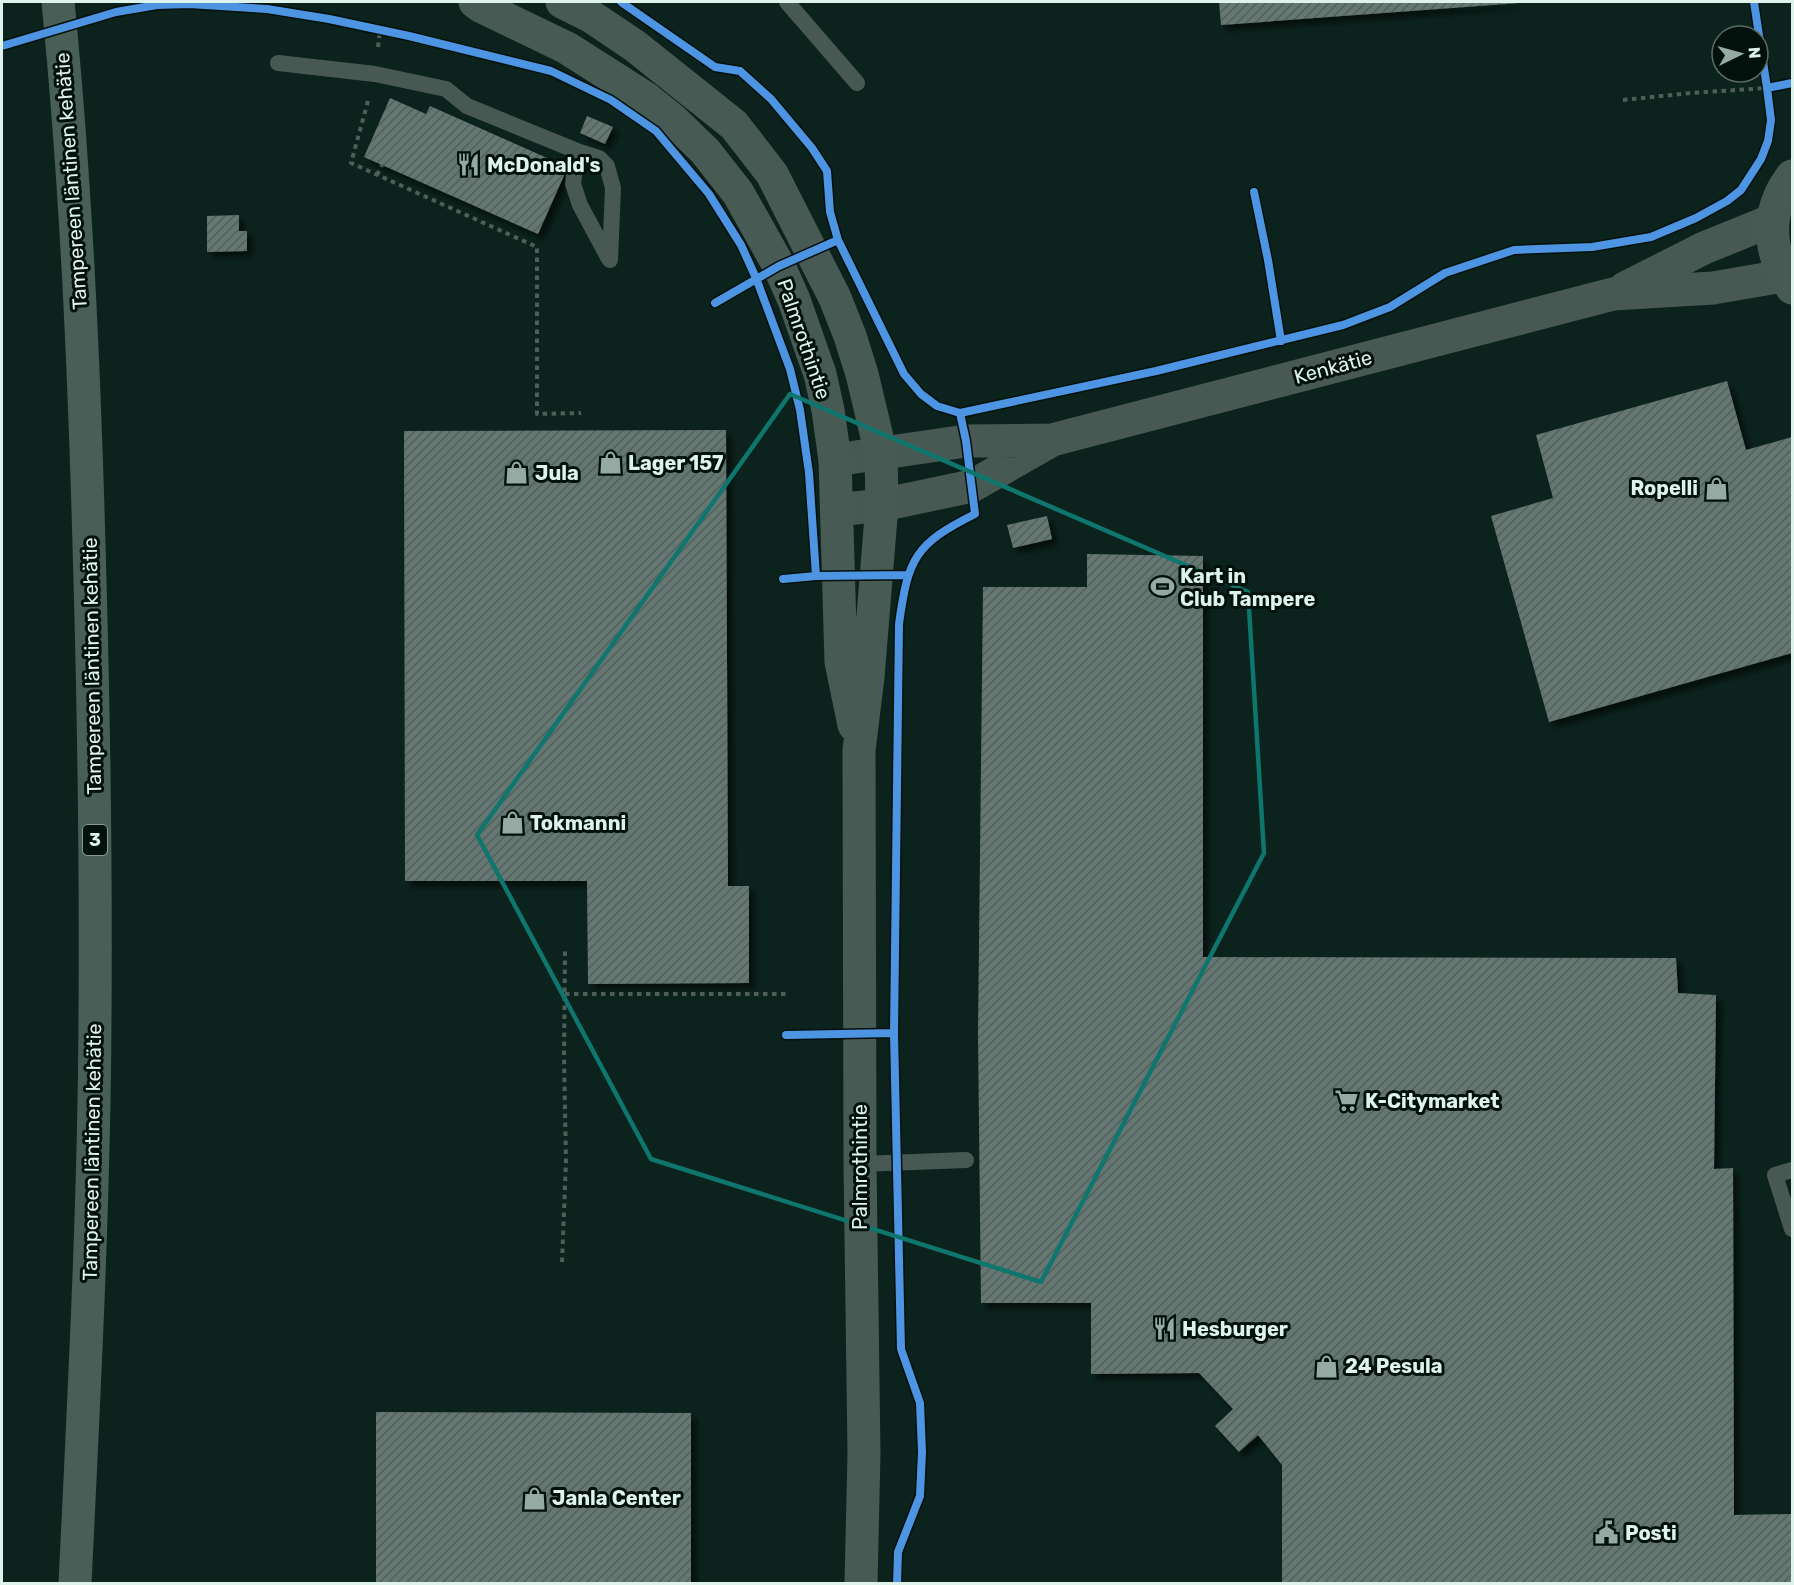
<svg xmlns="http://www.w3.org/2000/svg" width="1794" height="1585" font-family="Rubik,sans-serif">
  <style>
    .building { fill: url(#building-hatch); filter: url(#shadow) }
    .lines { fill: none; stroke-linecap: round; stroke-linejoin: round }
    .path { stroke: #4f5e59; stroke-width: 4; stroke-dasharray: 4.5 4.5; stroke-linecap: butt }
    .lane { stroke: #485954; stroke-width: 16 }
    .street { stroke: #485954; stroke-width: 33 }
    .secondary { stroke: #485a54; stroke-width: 33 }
    .highway { stroke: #485f58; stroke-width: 33 }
    .cycleway-casing { stroke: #03110c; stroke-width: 11 }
    .cycleway { stroke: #4d94e3; stroke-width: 8 }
    .marked { fill: none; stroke: #0f766e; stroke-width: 4.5; stroke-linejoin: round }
    .labels { text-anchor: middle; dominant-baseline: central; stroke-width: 6; stroke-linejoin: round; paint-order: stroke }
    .shield { fill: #03110c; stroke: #9cafa8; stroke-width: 1.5 }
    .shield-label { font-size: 18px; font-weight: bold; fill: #def3eb }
    .poi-label { font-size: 20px; font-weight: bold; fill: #def3eb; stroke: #03110c; text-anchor: start }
    .street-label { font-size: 20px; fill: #def3eb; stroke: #03110c }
  </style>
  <defs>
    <pattern id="building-hatch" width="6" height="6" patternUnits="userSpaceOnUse" patternTransform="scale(1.5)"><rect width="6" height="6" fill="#657772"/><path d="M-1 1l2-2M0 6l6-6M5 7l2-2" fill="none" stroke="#54605c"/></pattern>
    <filter id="shadow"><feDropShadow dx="5.5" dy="5.5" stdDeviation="3" flood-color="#0009"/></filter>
  </defs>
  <rect width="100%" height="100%" fill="#0c231d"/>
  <path class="building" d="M1219,2h301v1l-299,22z
    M390,98l36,16 4,-8 126,56 -1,4 11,5 -28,63 -174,-77z
    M587,116l26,11 -8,17 -25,-11z
    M239,215v16h8v20l-40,1v-36z
    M1727,381l19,69 46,-13v216l-243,69 -58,-206 62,-18 -17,-63z
    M726,430l2,456h21v97l-161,1 -1,-103h-182l-1,-450z
    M1047,516l5,23 -39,9 -6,-23z
    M1087,554l116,2v401l473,1 2,35 38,2 -2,174 19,-1 1,347 58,-1v70h-510v-119l-24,-30 -19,17 -24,-26 18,-17 -34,-36 -108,1v-71h-110l-3,-269 5,-447h104z
    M376,1412l315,1v171h-315z"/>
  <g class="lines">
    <path class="path" d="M378,47l2,-17
      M1623,100l68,-7 76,-5
      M368,101l-17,62 186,84v167l44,-1
      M377,175l5,-10
      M565,994h221
      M562,1262l4,-101 -2,-104 1,-108"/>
    <path class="lane" d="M787,2l70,81
      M278,63l97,11 71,15 21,17 110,45 22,7 8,8 6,22 -3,72
      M577,151l-4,33 7,21 29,54
      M860,1164l106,-4
      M1792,1170l-17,5 17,54"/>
    <path class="street" d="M1625,288l79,-40 69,-28
      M835,460l131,-19 86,-1 561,-146 100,-6 70,-12
      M837,510l45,-5 90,-19 77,-44"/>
    <path class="secondary" d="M475,2l7,5 85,41 80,51 26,21 32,31 33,42 41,73 15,34 26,74 8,36 7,50 6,202 13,63
      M562,2l30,15 43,29 99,79 38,49 63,124 15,38 12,38 19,80 1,51 -14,172 -9,73 1,414 4,289 -3,131
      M1792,176c-4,6 -10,13 -12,20 -14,30 -7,66 12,92"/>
    <path class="highway" d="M58,2c19,192 27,386 32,579 4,146 6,292 5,438 -1,188 -11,376 -20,565"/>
    <defs>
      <path id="cycleway" d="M621,2l94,65 25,4 31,28 41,49 15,23 3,41 8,28 66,134 17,20 16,12 23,7 6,28 9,73c-60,30 -67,44 -76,110l-5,409 7,316 19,54 2,49 -2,44 -22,56 -1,32
        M1754,2l13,86
        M2,46l114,-34 41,-7 32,-1 78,5 62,10 80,17 142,35 60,29 45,31 53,63 32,51 15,33 34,91 10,41 9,63 7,103
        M1254,192l14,68 13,81
        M715,303l64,-37 59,-26
        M960,413l196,-42 187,-46 47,-18 55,-34 69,-23 78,-3 59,-10 45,-19 31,-17 14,-11 20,-31 7,-18 3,-21 -4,-32 25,-5
        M783,579l33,-3 91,-1
        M786,1035l108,-2"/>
    </defs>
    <use href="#cycleway" class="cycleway-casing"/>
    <use href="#cycleway" class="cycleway"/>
  </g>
  <path class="marked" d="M790,394l458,198 16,261 -223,429 -390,-123 -174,-324z"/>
  <defs>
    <symbol id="restaurant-bare" viewBox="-9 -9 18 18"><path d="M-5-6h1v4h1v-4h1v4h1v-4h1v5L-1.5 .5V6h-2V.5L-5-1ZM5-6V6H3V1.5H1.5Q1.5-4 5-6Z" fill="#94aaa3" stroke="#03110c" stroke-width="2.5" paint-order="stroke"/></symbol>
    <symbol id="shop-bare" viewBox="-9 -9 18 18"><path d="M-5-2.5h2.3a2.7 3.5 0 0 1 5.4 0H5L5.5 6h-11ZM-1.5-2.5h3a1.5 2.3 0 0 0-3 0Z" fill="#94aaa3" stroke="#03110c" stroke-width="2.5" paint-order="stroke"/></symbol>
    <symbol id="stadium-bare" viewBox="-9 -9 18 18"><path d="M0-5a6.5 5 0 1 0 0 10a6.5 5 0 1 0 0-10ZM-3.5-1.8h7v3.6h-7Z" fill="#94aaa3" stroke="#03110c" stroke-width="2.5" paint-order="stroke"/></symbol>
    <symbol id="supermarket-bare" viewBox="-9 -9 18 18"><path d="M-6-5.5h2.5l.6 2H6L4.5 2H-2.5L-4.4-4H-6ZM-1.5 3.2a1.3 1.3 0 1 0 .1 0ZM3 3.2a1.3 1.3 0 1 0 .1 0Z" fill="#94aaa3" stroke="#03110c" stroke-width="2.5" paint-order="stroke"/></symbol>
    <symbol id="civic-bare" viewBox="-9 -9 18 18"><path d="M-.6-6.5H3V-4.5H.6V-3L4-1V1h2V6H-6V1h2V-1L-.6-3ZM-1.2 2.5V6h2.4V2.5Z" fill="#94aaa3" stroke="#03110c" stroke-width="2.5" paint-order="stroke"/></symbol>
  </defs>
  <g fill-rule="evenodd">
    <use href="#restaurant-bare" x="452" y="148" width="33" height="33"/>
    <use href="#shop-bare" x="594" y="446" width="33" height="33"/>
    <use href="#shop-bare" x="500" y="456" width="33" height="33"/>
    <use href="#shop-bare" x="1700" y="472" width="33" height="33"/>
    <use href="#stadium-bare" x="1146" y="570" width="33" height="33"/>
    <use href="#shop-bare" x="496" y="806" width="33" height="33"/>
    <use href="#supermarket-bare" x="1330" y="1084" width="33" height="33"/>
    <use href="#restaurant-bare" x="1148" y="1312" width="33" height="33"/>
    <use href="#shop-bare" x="1310" y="1350" width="33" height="33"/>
    <use href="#shop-bare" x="518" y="1482" width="33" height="33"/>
    <use href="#civic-bare" x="1590" y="1516" width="33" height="33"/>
  </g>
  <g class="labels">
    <rect class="shield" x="83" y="825" width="24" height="30" rx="4.5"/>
    <g class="shield-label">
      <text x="95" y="840">3</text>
    </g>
    <g class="poi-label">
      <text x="487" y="165">McDonald's</text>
      <text x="628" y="463">Lager 157</text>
      <text x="535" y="473">Jula</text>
      <text x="1698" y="488" text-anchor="end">Ropelli</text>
      <text x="1180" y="576">Kart in<tspan x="1180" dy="23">Club Tampere</tspan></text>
      <text x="530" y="823">Tokmanni</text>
      <text x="1365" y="1101">K-Citymarket</text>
      <text x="1182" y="1329">Hesburger</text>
      <text x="1345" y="1366">24 Pesula</text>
      <text x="552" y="1498">Janla Center</text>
      <text x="1625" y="1533">Posti</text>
    </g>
    <g class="street-label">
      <text transform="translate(71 181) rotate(-94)">Tampereen läntinen kehätie</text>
      <text transform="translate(804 339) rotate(71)">Palmrothintie</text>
      <text transform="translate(1333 367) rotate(-15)">Kenkätie</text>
      <text transform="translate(92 666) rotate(-91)">Tampereen läntinen kehätie</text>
      <text transform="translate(92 1152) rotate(-89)">Tampereen läntinen kehätie</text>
      <text transform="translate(860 1167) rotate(-90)">Palmrothintie</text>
    </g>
  </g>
  <rect width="1794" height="1585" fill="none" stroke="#def3eb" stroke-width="6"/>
  <g transform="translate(1740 54) rotate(85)"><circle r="28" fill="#03110c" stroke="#5b6b65" stroke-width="1.5"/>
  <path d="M0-4.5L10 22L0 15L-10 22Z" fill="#94aaa3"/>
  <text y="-9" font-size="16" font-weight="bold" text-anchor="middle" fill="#def3eb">N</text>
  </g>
</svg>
